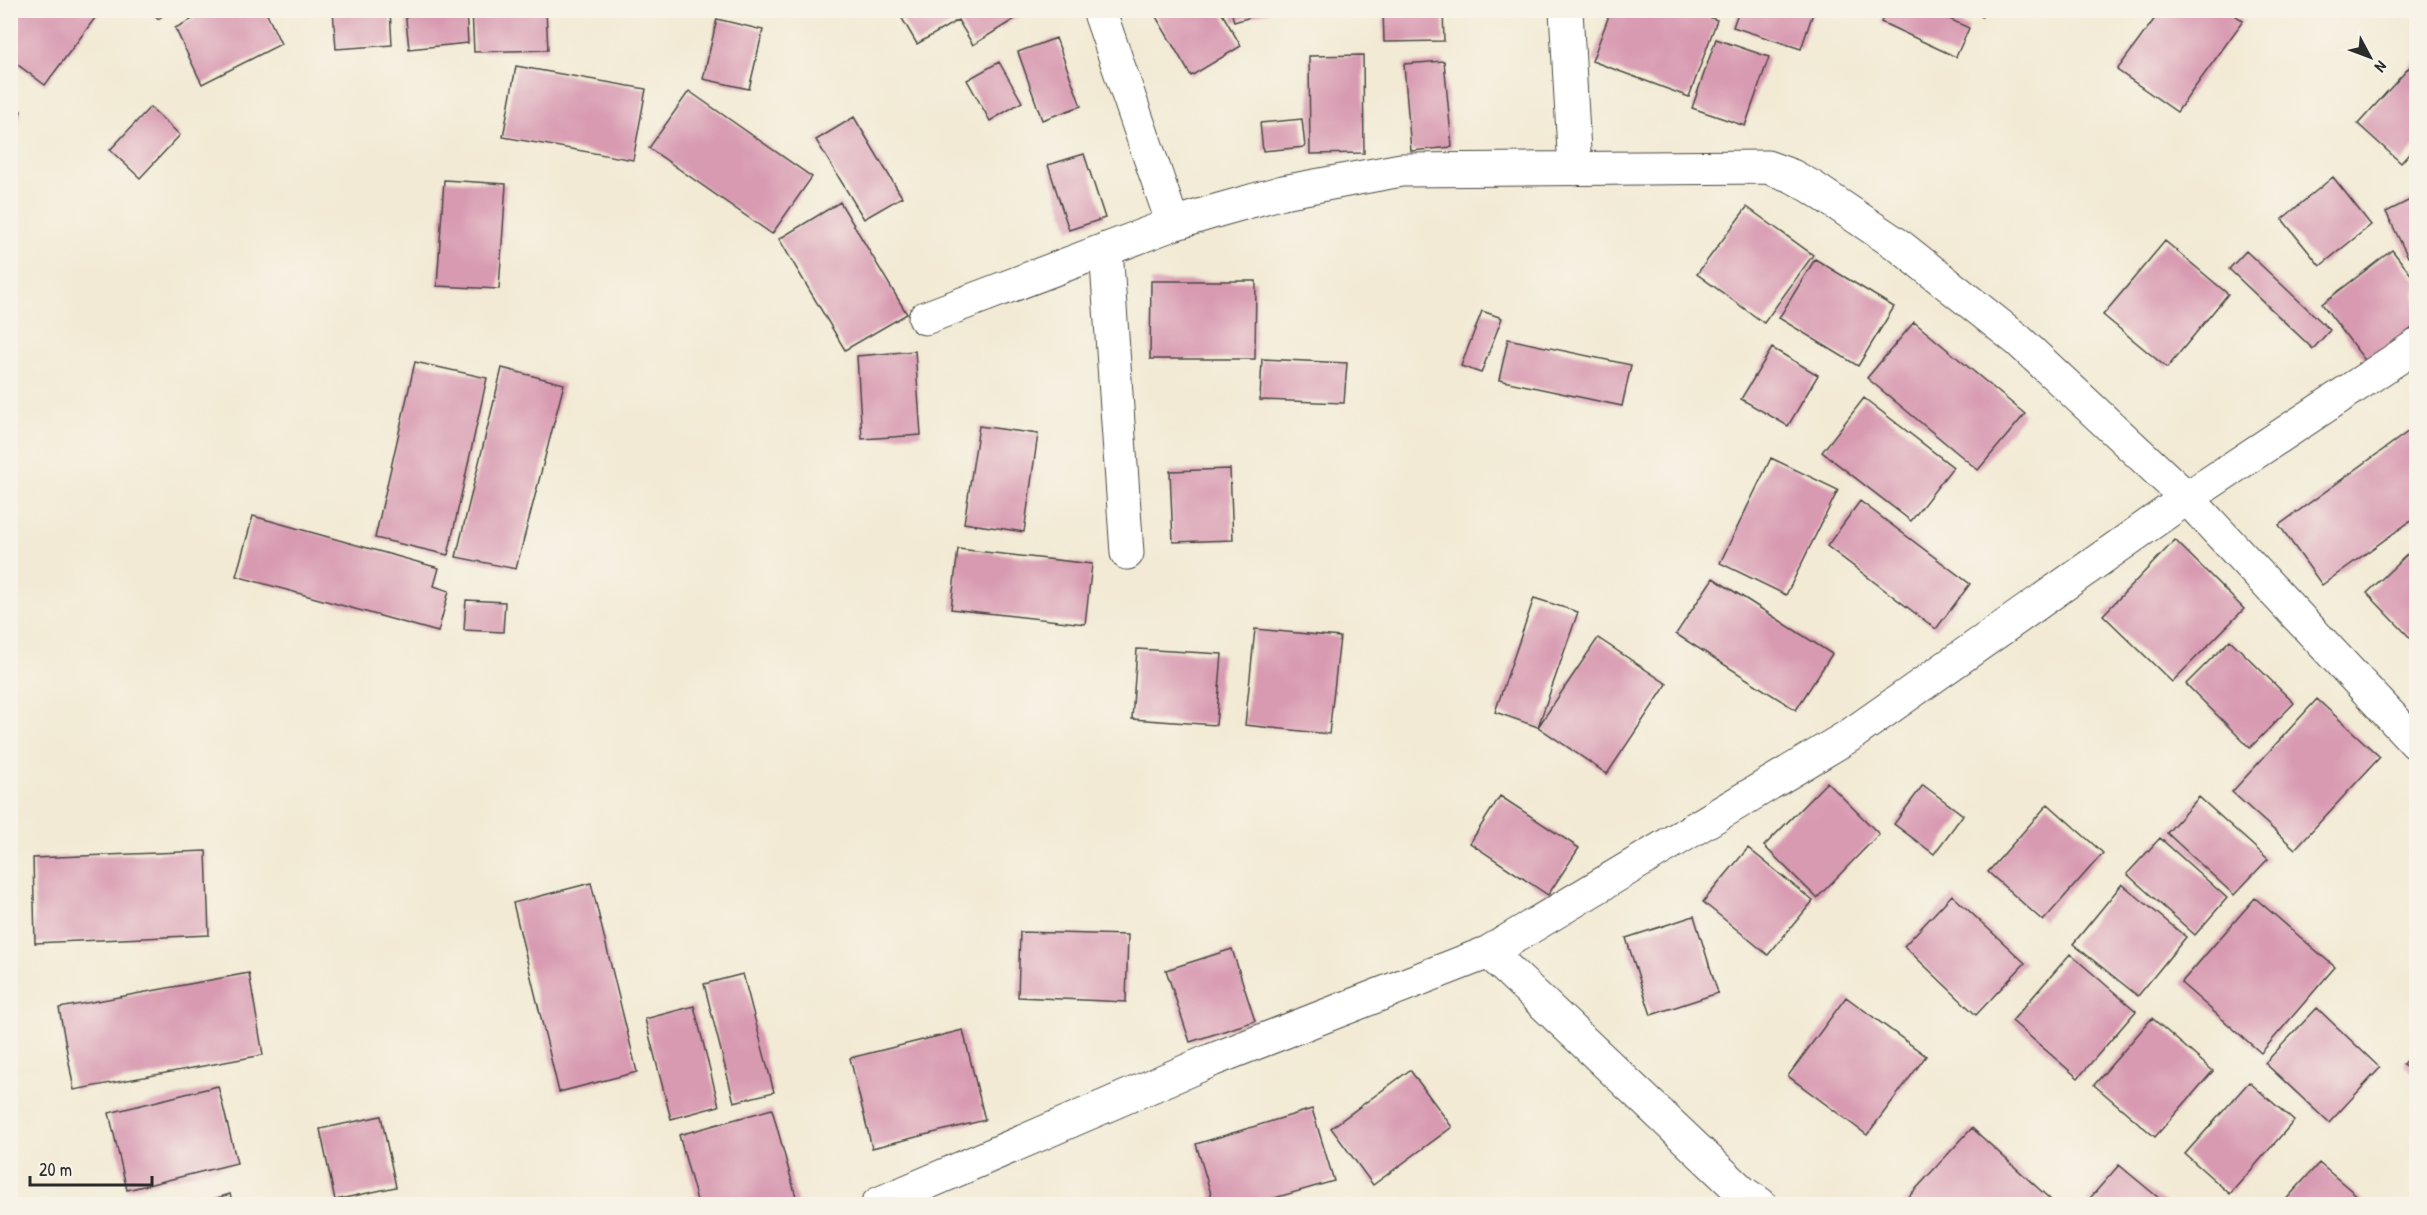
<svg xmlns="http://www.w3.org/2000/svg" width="2427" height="1215" font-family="'Patrick Hand',sans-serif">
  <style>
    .building { fill: #d89ab1 }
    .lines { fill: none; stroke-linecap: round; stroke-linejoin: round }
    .street-casing { stroke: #494844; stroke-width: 35 }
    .street { stroke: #fff; stroke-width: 33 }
  </style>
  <rect width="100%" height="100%" fill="#f7f3e8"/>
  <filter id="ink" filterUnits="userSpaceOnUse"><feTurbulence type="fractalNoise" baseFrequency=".0167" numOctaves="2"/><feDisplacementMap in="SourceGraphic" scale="12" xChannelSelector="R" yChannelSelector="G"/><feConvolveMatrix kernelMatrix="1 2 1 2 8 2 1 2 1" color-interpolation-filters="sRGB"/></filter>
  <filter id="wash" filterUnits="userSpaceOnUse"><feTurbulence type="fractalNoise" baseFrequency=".008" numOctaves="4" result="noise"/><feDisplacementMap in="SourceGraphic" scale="24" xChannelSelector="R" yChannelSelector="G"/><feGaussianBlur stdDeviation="1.35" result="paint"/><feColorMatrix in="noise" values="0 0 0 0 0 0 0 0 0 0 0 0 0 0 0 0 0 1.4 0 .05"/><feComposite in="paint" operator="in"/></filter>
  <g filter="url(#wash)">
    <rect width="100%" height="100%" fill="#f2ead4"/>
    <g id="blocks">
      <path class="building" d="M18,10h83l-56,75 -35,-26v-39z
        M152,10h19l-13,9z
        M210,10h55l16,34 -79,40 -27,-56z
        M333,10h57l2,35 -56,4z
        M405,10h61l2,33 -59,6z
        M472,10h74l2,40 -74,2z
        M897,10h132l-56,35 -15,-25 -41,24z
        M1152,10h68l21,36 -50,30z
        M1231,10h39l1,1 -37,11z
        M1383,10h60l1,31 -60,1z
        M1611,10h79l27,10 -28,77 -97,-36z
        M1739,10h75l-13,39 -68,-22z
        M1886,10h44l39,18 -13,29 -75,-35z
        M1973,10h13l-4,7z
        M2161,10h67l15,11 -66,91 -60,-42z
        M717,19l46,11 -14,59 -46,-10z
        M1056,38l25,68 -39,14 -24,-68z
        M1716,39l53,18 -24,69 -53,-18z
        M1363,55l1,98 -54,1 -1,-98z
        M2416,60v86l-15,17 -43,-39z
        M1444,61l8,86 -41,4 -7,-87z
        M999,62l23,40 -32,19 -23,-41z
        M516,66l130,23 -13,71 -130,-23z
        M689,91l123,86 -40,57 -123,-86z
        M150,107l30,28 -40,43 -30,-28z
        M10,108l11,3 -10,35h-1z
        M854,117l48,80 -38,22 -48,-79z
        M1302,119l3,28 -42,4 -3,-28z
        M1084,154l21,64 -36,12 -21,-65z
        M2333,177l38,48 -51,41 -38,-47z
        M444,180l62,4 -7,105 -62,-3z
        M2416,197v55l-8,5 -22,-45z
        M840,202l67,112 -62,36 -66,-111z
        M1747,207l66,48 -49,68 -67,-49z
        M2165,241l63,53 -61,74 -64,-53z
        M2392,250l24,31v44l-49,38 -45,-59z
        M2246,251l84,79 -17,19 -84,-80z
        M1815,259l79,48 -36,59 -79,-48z
        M1151,281h105l-1,78h-105z
        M1482,311l20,7 -21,55 -20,-7z
        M1914,322l111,92 -47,56 -111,-92z
        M1508,339l123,26 -9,41 -123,-26z
        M1772,348l46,27 -30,51 -47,-27z
        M915,351l6,84 -59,4 -5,-83z
        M1262,359l85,4 -3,40 -84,-3z
        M415,362l72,16 -39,177 -73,-17z
        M502,368l62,16 -48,185 -60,-12z
        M1864,398l89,69 -42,54 -89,-69z
        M979,426l59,8 -14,98 -60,-9z
        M2416,426v91l-94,68 -43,-60z
        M1771,458l67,32 -52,105 -66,-32z
        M1230,469l3,71 -60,2 -3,-71z
        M1860,501l110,83 -34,45 -109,-83z
        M253,516l186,52 -5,18 15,5 -11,41 -202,-56z
        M2175,540l69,69 -72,73 -69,-67z
        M2416,546v98l-49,-51z
        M958,549l134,15 -7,60 -134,-15z
        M1713,578l119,76 -36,56 -120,-76z
        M1534,598l44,14 -40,115 60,-89 69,46 -60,90 -69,-47 -43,-15z
        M466,600l39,2 -2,30 -39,-2z
        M1255,629l85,8 -11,97 -84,-9z
        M2230,640l64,63 -44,45 -64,-64z
        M1137,649l85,5 -6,71 -84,-6z
        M2317,699l63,58 -85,92 -63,-57z
        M1827,782l52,52 -62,64 -53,-52z
        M1923,785l40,30 -29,39 -40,-30z
        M1500,796l79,52 -31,47 -78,-52z
        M2199,797l69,62 -34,36 -67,-62z
        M2048,804l55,49 -60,68 -55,-49z
        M2160,838l67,60 -32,37 -68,-61z
        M1748,848l65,53 -45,54 -65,-53z
        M206,851l3,84 -174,8 -2,-85z
        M591,883l46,189 -78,20 -46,-189z
        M2122,884l64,53 -48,59 -65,-52z
        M1952,895l73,68 -49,52 -72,-69z
        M2255,898l80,69 -74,86 -80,-70z
        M1694,916l24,77 -67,22 -25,-77z
        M1020,932l108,3 -2,67 -108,-5z
        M1232,949l23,72 -65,21 -24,-72z
        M2070,954l66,57 -58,67 -66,-57z
        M249,973l14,82 -189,35 -15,-82z
        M743,974l31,118 -40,10 -30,-118z
        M1846,997l80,59 -59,79 -79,-59z
        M694,1006l25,100 -48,13 -26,-100z
        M2317,1008l63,60 -51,55 -64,-60z
        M2152,1018l61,53 -58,66 -61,-52z
        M963,1030l22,90 -113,28 -22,-90z
        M2416,1050v27l-13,-13z
        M1410,1070l42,57 -79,58 -42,-57z
        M2249,1082l45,39 -64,73 -45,-40z
        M218,1086l19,77 -110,27 -18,-77z
        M772,1109l26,95h-100l-19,-69z
        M1312,1109l22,72 -81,23h-39l-18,-60z
        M381,1116l15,71 -61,13 -15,-71z
        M1972,1128l79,72 -4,4h-145z
        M2319,1163l48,41h-85z
        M2119,1165l47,39h-81z
        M230,1194l3,10h-36z"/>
    </g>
  </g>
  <g filter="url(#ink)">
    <use href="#blocks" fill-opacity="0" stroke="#494844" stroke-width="1.5"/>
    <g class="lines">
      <defs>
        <path id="street" d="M1099,10l74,214
          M1566,10l9,159
          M1106,249l21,304
          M925,318l248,-94 46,-14 64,-18 118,-22 366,-3 25,9 20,11 89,60 117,93 169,158 229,245
          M1489,952l253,240 18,12
          M878,1204l334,-144 277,-108 360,-216 338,-238 229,-152"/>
      </defs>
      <use href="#street" class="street-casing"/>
      <use href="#street" class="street"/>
    </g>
  </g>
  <rect width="2427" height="1215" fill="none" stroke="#f7f3e8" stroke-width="36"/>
  <g transform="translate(2370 57) rotate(131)" stroke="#f7f3e8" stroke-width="4.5" paint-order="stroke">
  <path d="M0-4.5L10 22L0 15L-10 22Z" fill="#2b2b2b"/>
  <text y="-9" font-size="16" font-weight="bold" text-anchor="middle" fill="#2b2b2b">N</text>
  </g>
  <path d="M30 1176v9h122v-9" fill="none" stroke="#2b2b2b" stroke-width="3"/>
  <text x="39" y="1176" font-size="18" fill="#2b2b2b" stroke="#f7f3e8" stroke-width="4.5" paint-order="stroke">20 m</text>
</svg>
